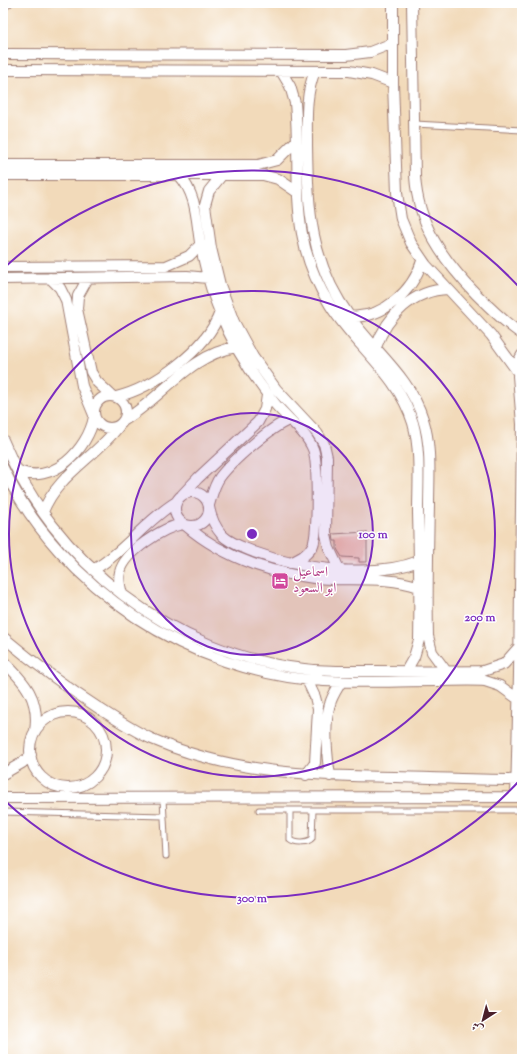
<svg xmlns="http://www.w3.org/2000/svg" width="525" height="1062" font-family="'Sorts Mill Goudy',Amiri,serif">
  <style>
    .building { fill: #eaa98f }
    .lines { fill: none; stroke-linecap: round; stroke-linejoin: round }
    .lane-casing { stroke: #9e7c72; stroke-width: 7 }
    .street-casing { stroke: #9e7c72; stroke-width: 12 }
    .lane { stroke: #fff; stroke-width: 5 }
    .street { stroke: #fff; stroke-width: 10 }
    .ring { fill: none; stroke: #7b2cbf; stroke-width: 2 }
    .labels { text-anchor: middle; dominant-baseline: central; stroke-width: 3; stroke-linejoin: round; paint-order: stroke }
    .hotel-label { font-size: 14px; fill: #b23c85; stroke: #fff; text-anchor: start }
    .centre { fill: #7b2cbf; stroke: #fff; stroke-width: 2 }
    .ring-label { font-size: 12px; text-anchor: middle; font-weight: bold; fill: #7b2cbf; stroke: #fff; stroke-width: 3; stroke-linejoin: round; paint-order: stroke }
  </style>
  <rect width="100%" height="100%" fill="#fff"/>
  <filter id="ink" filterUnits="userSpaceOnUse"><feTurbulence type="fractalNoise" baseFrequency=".025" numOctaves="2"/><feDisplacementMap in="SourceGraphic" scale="8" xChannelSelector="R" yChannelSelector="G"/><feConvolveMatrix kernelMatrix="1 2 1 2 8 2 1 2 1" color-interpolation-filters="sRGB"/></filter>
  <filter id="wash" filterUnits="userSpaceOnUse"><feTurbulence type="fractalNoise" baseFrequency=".012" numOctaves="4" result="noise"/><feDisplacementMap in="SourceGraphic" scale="16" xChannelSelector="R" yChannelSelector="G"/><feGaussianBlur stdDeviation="0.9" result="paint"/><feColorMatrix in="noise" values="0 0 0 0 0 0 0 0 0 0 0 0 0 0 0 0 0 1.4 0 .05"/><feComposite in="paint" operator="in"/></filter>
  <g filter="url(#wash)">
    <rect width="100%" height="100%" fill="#f2daba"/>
    <g id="blocks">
      <path class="building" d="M367,532v30h-8v-4l-17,-1 -5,-8v-8h-3l-1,-7z"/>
    </g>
  </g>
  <g filter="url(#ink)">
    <use href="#blocks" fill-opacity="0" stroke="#9e7c72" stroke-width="1"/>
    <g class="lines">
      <defs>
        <path id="lane" d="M415,124l107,6
          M163,799l3,57
          M259,810h263
          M290,810v30c5,4 18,4 22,-1l1,-29
          M3,812l161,4"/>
        <path id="street" d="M393,3v80l4,110 4,26 10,24 15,22 65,70 26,36
          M412,3l3,173c3,49 28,84 61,118 14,14 29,29 46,40
          M3,4l4,-1
          M3,54l343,1 24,-3 23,-9
          M3,70l346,1 23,4 21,8
          M281,71l9,15 5,17c7,76 -9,132 35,202 26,42 68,69 83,118 8,28 5,60 5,90 1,42 2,85 1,127l-5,17 -8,14
          M315,71c-10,24 -8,48 -8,74 1,65 3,117 43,172 25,35 60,60 73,102 9,28 6,58 6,87 -1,43 -2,87 -1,130l4,16 14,19
          M3,165h255l19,-5 19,-19
          M3,175h260l15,4 19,13
          M179,175c19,21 17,47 22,73 5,22 10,44 19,64 13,34 33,65 56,93 12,14 30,27 37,44 5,12 5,84 0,96 -5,10 -14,14 -23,18
          M222,175l-13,16 -4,14 6,43 9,37 14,37 19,35 23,32 41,44 7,11 3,13 -1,78 3,13 10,21
          M3,267l163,-1 23,-10 12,-12
          M50,278l10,10 6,12 16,86 12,29
          M88,278l-10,18 -1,13 14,63 6,10 15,14
          M3,279l184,-3 21,2
          M349,316c33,4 64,-25 73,-55
          M376,347c11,-31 37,-57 72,-58
          M518,374l-1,-10 5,-9
          M94 412a16 16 0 1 1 32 0a16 16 0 1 1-32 0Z
          M116,397c37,-9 91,-47 104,-85
          M123,421c39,-23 66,-66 113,-74
          M3,440c50,123 170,214 301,229 24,3 47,2 70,2 36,0 73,1 109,0l21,-7 15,-17
          M3,468c59,121 187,205 321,213 37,2 75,0 112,0 16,0 33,-1 49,0l15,5 18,13
          M17,470c35,17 71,-21 77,-53
          M175 509a17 17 0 1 1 34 0a17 17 0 1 1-34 0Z
          M182,495l16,-17 60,-56 7,-13 2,-14
          M209,505c3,-10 5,-20 11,-28 12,-16 52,-51 69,-57
          M209,507c2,11 6,20 13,28 9,9 21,12 32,17 45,17 119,27 165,9
          M43,512c14,-37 53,-55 76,-86
          M185,525c40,34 93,52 146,54 28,1 60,-2 88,8
          M93,570c31,-18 52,-49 83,-68
          M122,594c-2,-7 -4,-14 -2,-22 5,-20 43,-45 63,-48
          M3,637c31,26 63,50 97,72 17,11 34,22 52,30 78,34 160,37 243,38 42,1 85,3 127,3
          M3,661c22,21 37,38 32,70
          M30 750a38 38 0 1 1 76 0a38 38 0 1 1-76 0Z
          M3,774l19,-11 9,-8
          M306,775l9,-12 3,-54 -3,-12 -8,-17
          M330,776c-3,-20 -6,-53 0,-72 2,-8 7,-15 11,-22
          M516,797l3,-123 3,-250 -4,-48
          M3,798l519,-1"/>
      </defs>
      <use href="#lane" class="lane-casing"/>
      <use href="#street" class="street-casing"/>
      <use href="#lane" class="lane"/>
      <use href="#street" class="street"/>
    </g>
  </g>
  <circle cx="252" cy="534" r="121" fill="#7b2cbf" fill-opacity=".12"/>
  <g class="ring">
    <circle cx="252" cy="534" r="121"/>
    <circle cx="252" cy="534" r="243"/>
    <path d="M520 780A364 364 0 0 1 4 800M4 268A364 364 0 0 1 520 288"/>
  </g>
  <defs>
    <symbol id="hotel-square" viewBox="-11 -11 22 22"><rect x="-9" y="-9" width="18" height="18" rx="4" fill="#d1479c" stroke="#fff"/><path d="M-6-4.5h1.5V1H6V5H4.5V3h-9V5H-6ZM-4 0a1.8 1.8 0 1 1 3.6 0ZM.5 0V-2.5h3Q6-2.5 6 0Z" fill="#fff"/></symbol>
  </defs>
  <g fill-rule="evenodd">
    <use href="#hotel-square" x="270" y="571" width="20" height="20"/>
  </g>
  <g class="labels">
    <g class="hotel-label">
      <text x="293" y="573">اسماعيل<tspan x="293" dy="16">ابو السعود</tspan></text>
    </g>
  </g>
  <circle cx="252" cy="534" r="6" class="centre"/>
  <g class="ring-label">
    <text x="373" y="538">100 m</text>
    <text x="480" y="621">200 m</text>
    <text x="252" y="902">300 m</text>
  </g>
  <rect width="525" height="1062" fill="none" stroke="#fff" stroke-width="16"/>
  <g transform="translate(483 1020) rotate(216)" stroke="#ffffff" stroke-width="3" paint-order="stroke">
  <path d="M0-3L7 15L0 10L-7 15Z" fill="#4a1f2b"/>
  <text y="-6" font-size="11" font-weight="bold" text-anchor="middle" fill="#4a1f2b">ش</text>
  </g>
</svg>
